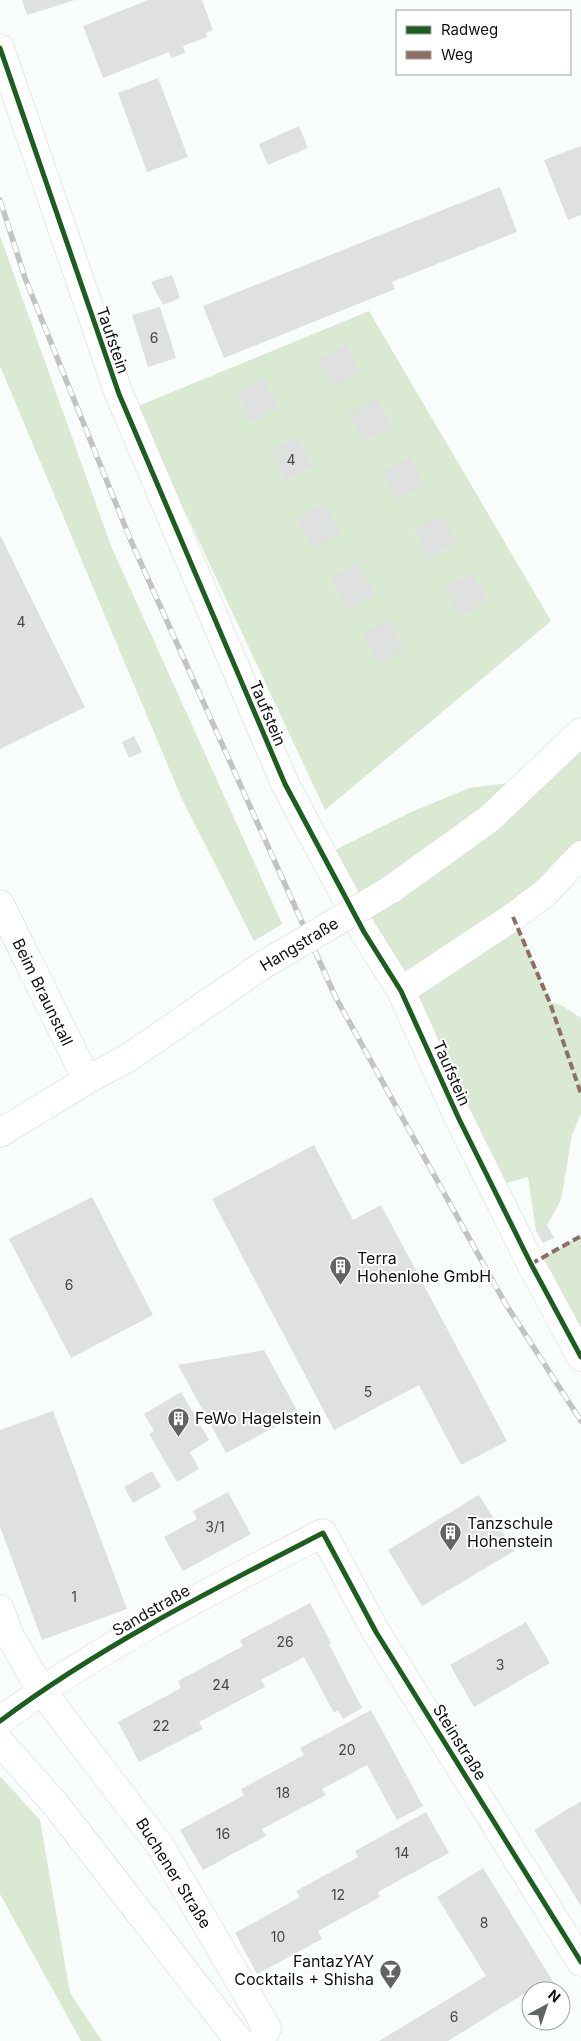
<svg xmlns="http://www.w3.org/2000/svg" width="581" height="2041" font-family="Inter,sans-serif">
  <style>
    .green { fill: #d9e9d2 }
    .building { fill: #dfe1e0 }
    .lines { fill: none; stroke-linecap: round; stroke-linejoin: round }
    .minor-casing { stroke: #d5d7d6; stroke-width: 29 }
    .secondary-casing { stroke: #d5d7d6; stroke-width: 29 }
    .minor { stroke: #fefffe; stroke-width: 28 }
    .secondary { stroke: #fefffe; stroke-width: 28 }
    .rail-casing { stroke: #c2c4c3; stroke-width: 5.5 }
    .rail { stroke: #fff; stroke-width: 4; stroke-dasharray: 11; stroke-linecap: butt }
    .minor-bridge-casing { stroke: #d5d7d6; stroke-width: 29; stroke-linecap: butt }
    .minor-bridge { stroke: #fefffe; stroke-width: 28 }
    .quiet { stroke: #8d6e63; stroke-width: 4; stroke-dasharray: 8 4; stroke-linecap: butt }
    .cycleway-casing { stroke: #fff; stroke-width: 8 }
    .cycleway { stroke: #1b5e20; stroke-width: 5 }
    .labels { text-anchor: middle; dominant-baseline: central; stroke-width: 4; stroke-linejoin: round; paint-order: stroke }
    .number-label { font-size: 14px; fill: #464847 }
    .street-label { font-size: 16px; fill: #101211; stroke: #fff }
    .poi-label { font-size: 16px; fill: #101211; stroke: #fff; text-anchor: start }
  </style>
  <rect width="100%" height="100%" fill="#f8fcfa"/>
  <path class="green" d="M0,236l111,310 171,378 -28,17 -72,-142 -182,-433z
    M369,311l182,310 -226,189 -189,-403z
    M581,732v123l-67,62 36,85 11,3 20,13v96l-9,21 -11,65 -14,25 -11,6 -8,-54 -35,10 -170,-331 86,-43 60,-25 62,-8z
    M581,1236v121l-50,-93z
    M0,1776l40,44 30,173 32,48h-21l-81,-147z"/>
  <path class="building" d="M22,0h53l-48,15z
    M148,0h54l11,30 -7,3 1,4 -24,9 2,7 -14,5 -2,-6 -66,26 -20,-52z
    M158,78l30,79 -41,15 -29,-79z
    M299,126l9,22 -40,17 -9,-21z
    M581,146v69l-13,5 -24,-60z
    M500,187l17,45 -125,50 3,7 -171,69 -21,-52z
    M172,275l8,23 -17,7 -12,-23z
    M160,307l16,51 -28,9 -16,-52z
    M347,344l14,28 -28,14 -14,-28z
    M264,379l15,28 -28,15 -14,-29z
    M377,399l15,28 -28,14 -15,-27z
    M298,437l15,29 -28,14 -15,-28z
    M411,457l14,28 -28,14 -14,-28z
    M325,503l16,30 -28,15 -16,-29z
    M442,515l14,28 -28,14 -14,-28z
    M0,535l85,172 -85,42z
    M356,562l19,31 -26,16 -19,-31z
    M474,573l14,28 -28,14 -15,-28z
    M390,621l14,30 -27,12 -14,-30z
    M134,736l8,16 -13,6 -7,-16z
    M314,1145l39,75 28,-15 126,236 -46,24 -42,-80 -85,45 -122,-231z
    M92,1197l61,118 -82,43 -62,-119z
    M547,1225l7,13 -11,5 -7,-12z
    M264,1350l35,64 -73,39 -48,-88z
    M181,1392l28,48 -19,12 9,17 -22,13 -28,-48 5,-3 -10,-17z
    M53,1411l74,198 -85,31 -42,-113v-97z
    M152,1471l9,16 -28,16 -9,-16z
    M228,1492l23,42 -68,37 -19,-34 33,-18 -4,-8z
    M479,1495l35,56 -92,55 -34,-56z
    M310,1603l21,40 -2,1 33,64 -19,11 -5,-9 -4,3 -30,-56 -43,23 4,7 -66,35 4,7 -64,33 -21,-40 63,-34 -3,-7 65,-35 -3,-6z
    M526,1622l24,41 -76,44 -24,-42z
    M371,1710l52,96 -26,14 -30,-55 -45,24 4,6 -64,34 4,7 -63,34 -23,-40 64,-35 -3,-6 63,-34 -4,-7z
    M581,1801v105l-47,-76z
    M426,1812l23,41 -71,39 2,5 -62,34 4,8 -65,35 -22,-41 65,-36 -4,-6 62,-34 -3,-6z
    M483,1868l74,120 -4,3h-9l-4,-7 -92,57h-69l107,-65 -49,-79z"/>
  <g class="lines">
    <defs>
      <path id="minor" d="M0,48l119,346 166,390 79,148 37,59 58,128 72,145 50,93
        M390,890l99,-71 92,-87
        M0,904l87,176
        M401,991l112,-74 33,-25 35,-37
        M0,1133l87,-53 41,-22 135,-93
        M0,1609l10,27 31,54 120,157 106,181 -6,13
        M0,1721c100,-75 212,-131 323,-188l53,99 205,330"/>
      <path id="secondary" d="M0,1742l56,63 183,236"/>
    </defs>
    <use href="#minor" class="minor-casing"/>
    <use href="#secondary" class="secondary-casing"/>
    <use href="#minor" class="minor"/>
    <use href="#secondary" class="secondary"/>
    <defs>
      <path id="rail" d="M0,200l25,78 106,263 205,457 169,305 76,118"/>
    </defs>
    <use href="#rail" class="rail-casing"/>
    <use href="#rail" class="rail"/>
    <defs>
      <path id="minor-bridge" d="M263,965l127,-75"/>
    </defs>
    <use href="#minor-bridge" class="minor-bridge-casing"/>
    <use href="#minor-bridge" class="minor-bridge"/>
    <path class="quiet" d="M513,917l37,86 31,91
      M531,1264l50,-28"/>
    <defs>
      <path id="cycleway" d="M0,48l119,346 166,390 79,148 37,59 58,128 72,145 50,93
        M0,1721c100,-75 212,-131 323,-188l53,99 205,330"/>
    </defs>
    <use href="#cycleway" class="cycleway-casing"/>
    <use href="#cycleway" class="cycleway"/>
  </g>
  <defs>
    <symbol id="building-pin" viewBox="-11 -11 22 30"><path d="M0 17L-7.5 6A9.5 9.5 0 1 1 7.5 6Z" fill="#616463" stroke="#fff"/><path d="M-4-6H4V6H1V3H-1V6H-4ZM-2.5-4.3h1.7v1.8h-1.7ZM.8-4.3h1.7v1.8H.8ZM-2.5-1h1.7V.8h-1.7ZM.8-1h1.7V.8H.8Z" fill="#fff"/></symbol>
    <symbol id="bar-pin" viewBox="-11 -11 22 30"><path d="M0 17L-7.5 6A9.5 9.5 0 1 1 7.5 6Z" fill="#616463" stroke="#fff"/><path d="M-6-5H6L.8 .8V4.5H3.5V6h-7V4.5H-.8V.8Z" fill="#fff"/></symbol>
  </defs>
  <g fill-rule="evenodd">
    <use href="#building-pin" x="328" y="1254" width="25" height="34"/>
    <use href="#building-pin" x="166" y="1406" width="25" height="34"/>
    <use href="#building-pin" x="438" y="1520" width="25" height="34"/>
    <use href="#bar-pin" x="378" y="1958" width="25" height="34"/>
  </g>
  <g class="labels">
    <g class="number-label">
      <text x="154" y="337">6</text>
      <text x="291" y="459">4</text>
      <text x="21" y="621">4</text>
      <text x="69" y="1284">6</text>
      <text x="368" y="1391">5</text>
      <text x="215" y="1526">3/1</text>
      <text x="74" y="1596">1</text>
      <text x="285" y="1641">26</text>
      <text x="500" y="1664">3</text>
      <text x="221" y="1684">24</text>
      <text x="161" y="1725">22</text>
      <text x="347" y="1749">20</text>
      <text x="283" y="1792">18</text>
      <text x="223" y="1833">16</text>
      <text x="402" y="1852">14</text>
      <text x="338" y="1894">12</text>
      <text x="484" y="1922">8</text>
      <text x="278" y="1936">10</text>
      <text x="454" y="2016">6</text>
    </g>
    <g class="street-label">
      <text transform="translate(113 340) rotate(71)">Taufstein</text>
      <text transform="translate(268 713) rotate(67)">Taufstein</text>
      <text transform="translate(299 944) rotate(-31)">Hangstraße</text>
      <text transform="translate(43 992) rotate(64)">Beim Braunstall</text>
      <text transform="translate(452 1073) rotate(66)">Taufstein</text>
      <text transform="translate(151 1610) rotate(-30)">Sandstraße</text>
      <text transform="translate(460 1742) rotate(58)">Steinstraße</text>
      <text transform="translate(174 1873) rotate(58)">Buchener Straße</text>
    </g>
    <g class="poi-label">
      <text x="357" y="1258">Terra<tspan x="357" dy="18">Hohenlohe GmbH</tspan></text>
      <text x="195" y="1418">FeWo Hagelstein</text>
      <text x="467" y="1523">Tanzschule<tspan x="467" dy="18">Hohenstein</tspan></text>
      <text x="374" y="1961" text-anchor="end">FantazYAY<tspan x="374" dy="18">Cocktails + Shisha</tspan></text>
    </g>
  </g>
  <rect x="396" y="10" width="175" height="65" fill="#ffffff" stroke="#9fa0a0"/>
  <rect x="406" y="26" width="25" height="8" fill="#1b5e20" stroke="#9fa0a0"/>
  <text x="441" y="35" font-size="15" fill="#101211">Radweg</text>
  <rect x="406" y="51" width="25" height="8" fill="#8d6e63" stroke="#9fa0a0"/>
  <text x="441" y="60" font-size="15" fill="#101211">Weg</text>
  <g transform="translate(546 2006) rotate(40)"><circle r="24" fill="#ffffff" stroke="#9fa0a0"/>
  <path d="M0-4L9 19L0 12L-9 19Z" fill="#616463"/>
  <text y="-8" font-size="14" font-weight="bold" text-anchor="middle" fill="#101211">N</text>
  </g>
</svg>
